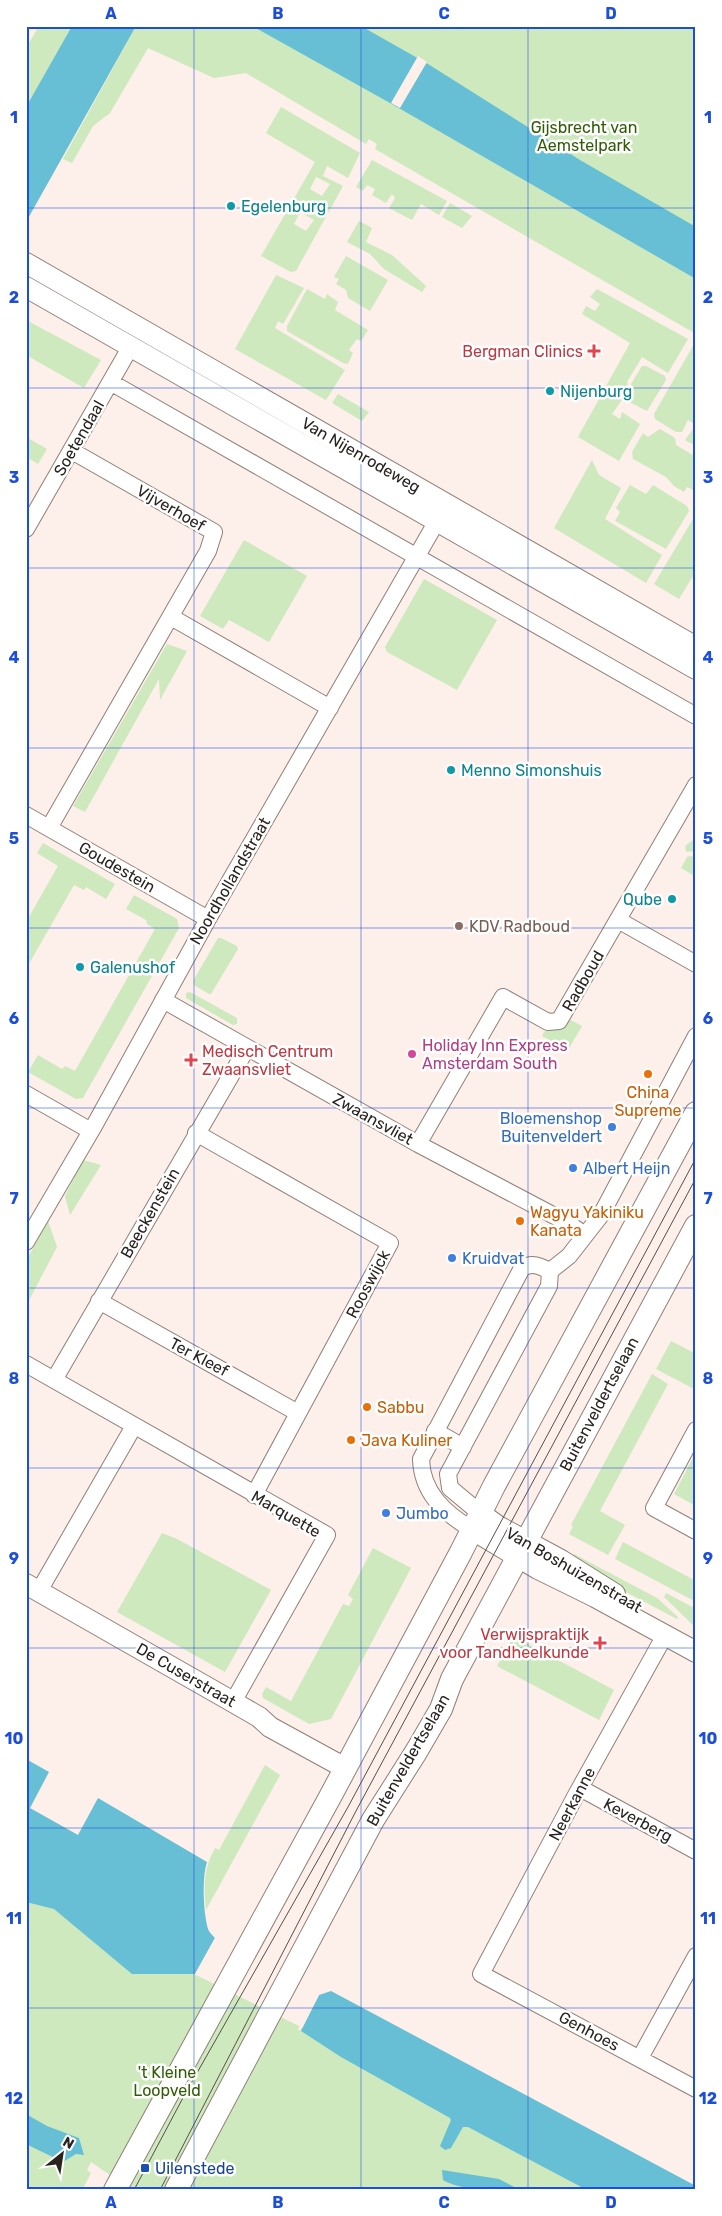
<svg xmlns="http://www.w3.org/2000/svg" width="722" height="2216" font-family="Rubik,sans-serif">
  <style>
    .green { fill: #cde9bd; fill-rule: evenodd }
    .water { fill: #66bfd5 }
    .pier { fill: #fdefe9 }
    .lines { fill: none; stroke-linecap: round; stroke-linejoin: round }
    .minor-casing { stroke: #8f7f78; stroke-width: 18 }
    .tertiary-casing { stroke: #8f7f78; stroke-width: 22 }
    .secondary-casing { stroke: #8f7f78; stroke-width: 24 }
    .minor { stroke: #fff; stroke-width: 16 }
    .tertiary { stroke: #fff; stroke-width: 20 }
    .secondary { stroke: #fff; stroke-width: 22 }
    .tram { stroke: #574f4c; stroke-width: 1 }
    .grid { fill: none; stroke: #1d4ed8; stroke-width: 1; stroke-opacity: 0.55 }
    .culture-dot { fill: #0f9aa8; stroke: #fff; stroke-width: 2 }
    .health-dot { fill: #e0444e; stroke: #fff; stroke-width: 2 }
    .education-dot { fill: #8d6e63; stroke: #fff; stroke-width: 2 }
    .hotel-dot { fill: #d1479c; stroke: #fff; stroke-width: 2 }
    .food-dot { fill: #e8710a; stroke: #fff; stroke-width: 2 }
    .shop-dot { fill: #3f7fe0; stroke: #fff; stroke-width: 2 }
    .transit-dot { fill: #1a4fb4; stroke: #fff; stroke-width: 2 }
    .labels { text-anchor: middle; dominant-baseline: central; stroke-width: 5; stroke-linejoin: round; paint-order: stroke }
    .park-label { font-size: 16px; fill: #305c04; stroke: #fff }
    .culture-label { font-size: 16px; fill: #0d838f; stroke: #fff; text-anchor: start }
    .health-label { font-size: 16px; fill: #be3a42; stroke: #fff; text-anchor: end }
    .street-label { font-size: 16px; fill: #292320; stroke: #fff }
    .education-label { font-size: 16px; fill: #785e54; stroke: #fff; text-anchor: start }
    .hotel-label { font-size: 16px; fill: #b23c85; stroke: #fff; text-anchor: start }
    .food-label { font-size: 16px; fill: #c56008; stroke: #fff; text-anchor: start }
    .shop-label { font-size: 16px; fill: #366cbe; stroke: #fff; text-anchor: start }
    .transit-label { font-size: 16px; fill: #164399; stroke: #fff; text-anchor: start }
    .neatline { fill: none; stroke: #1d4ed8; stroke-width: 2 }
    .grid-label { font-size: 16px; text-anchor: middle; font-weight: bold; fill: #1d4ed8 }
  </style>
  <rect width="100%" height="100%" fill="#fdefe9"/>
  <path class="green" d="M39,26h33l-46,81v-59z
    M136,26h560v308l-321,-185 2,-5 -8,-5 -3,5 -120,-71 -32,5 -66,-30 -38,65 -17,13 -21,37 -9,-4z
    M281,107l79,46 -12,25 -21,-12 -4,10 20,10 -41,74 -6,11 -5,1 -30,-16 54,-94 -49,-29zM316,177l14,7 -8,12 -12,-7zM300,212l14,8 -8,11 -12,-7z
    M372,160l75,41 -8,14 -18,-11 -9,16 -23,-12 6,-10 -3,-4 -6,9 -14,-8 3,-6 -8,-4 -4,6 -7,-4z
    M450,203l22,13 -10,12 -20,-11z
    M359,221l13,7 -6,14 26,13 34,31 -4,6 -38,-23 -14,-15 -23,-12z
    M346,256l42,24 -18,31 -22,-13 -2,-8 -10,-6 3,-5 -5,-2z
    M276,275l28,13 -21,36 -5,-3 -3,7 70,42 -19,30 -91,-51z
    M307,289l18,10 2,-5 11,8 -3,8 33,20 -7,11 -4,-2 -8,11 4,3 -5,11 -5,-1 -56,-32v-5z
    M597,289l91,50 -20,34 -26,-16 -15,25 2,8 -17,24 8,5 2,-7 18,12 -21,37 -41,-24 52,-94 -48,-29 4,-8 9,5 5,-7 -10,-7z
    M26,320l75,40 -17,28 -58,-33z
    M694,344l2,81 -8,-5 -6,12h-6l-21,-13 -1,-5z
    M642,366h4l19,10 1,4 -19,31 -20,-10 6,-11 -2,-6z
    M338,394l31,18 -7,9 -30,-18z
    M660,429l15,9 1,7 20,12v28l-3,5 -6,-3 -3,5 -10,-6 -8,-9 -33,-18 -1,-7 11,-19 5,4z
    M693,429l3,2v15l-11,-6z
    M26,437l21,12 -9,15 -12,-7z
    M592,460l7,15 22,13 -16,31 57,36 -16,28 -92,-55z
    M630,485l16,9 7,-9 34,21 2,5 -23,38 -51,-28 5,-9 -4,-4z
    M696,514v57l-17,28 -25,-15z
    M244,540l63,36 -38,66 -40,-22 -6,9 -23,-13z
    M424,579l73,41 -40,70 -70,-38 -2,-5z
    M167,644l20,7 -27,49 -1,-21 -74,133 -12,-6z
    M696,838v13l-10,1 -1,-6z
    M43,843l72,41 -9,15 -20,-12 -2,3 -10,-5 -48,84v-47l32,-56 -21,-13z
    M691,856l5,2v19l-15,-9 6,-11z
    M134,895l43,24 2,9 -96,170 -7,1 -48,-27 10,-17 24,14 3,-3 10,5 80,-142 -8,-5 -1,-4 -20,-11z
    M218,938h3l16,8 1,3 -27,45h-2l-15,-9 -1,-4z
    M190,992l47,26v6l-4,1 -47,-27v-5z
    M569,1019l13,7 -14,24 -26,-14 4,-7h14z
    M83,1160l18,5 -31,50 -5,-19z
    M48,1221l9,26 -31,59v-45z
    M671,1341l25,13v36l-40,-21z
    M652,1374l16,10 -68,127 25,14 -17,30 -39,-21 4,-8 -2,-1z
    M696,1452v54l-22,-12z
    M162,1533l15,6 94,51 -46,82 -108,-60z
    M623,1542l73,39v21l-81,-43z
    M373,1548l38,20 -80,151 -22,5 -46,-26 -1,-4 4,-7 25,14 52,-97 6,2 4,-7 -5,-4z
    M574,1554l83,44 21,19 -1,2 -53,-28 -52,-33z
    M666,1593l30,16v19l-32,-31z
    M513,1636l101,54 -15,30 -102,-54z
    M265,1765l15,10 -74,135c-2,-24 -3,-40 9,-62l4,2z
    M26,1880l168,94 111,55 294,161h-467l-41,-28 -4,8 4,3 -9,17h-56v-52l53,16 -53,-31z"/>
  <path class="water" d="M72,26h64l-110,196v-115z
    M252,26h109l67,38 152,96 116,67v52l-306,-176z
    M26,1759l23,13 -19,36 48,27 20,-37 109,64c-5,15 -4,50 1,67 1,3 4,6 7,9l-20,36h-63l-78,-65 -28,-7z
    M331,1991l365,195v4h-109l-119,-63h-5l-12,21 -6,2 -5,-4 11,-26 -1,-2 -109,-61 -40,-26 18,-36z
    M26,2114l21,12 32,12 5,17 -8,-1 -13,8 -37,-18z
    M442,2170l57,9 21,11c-21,0 -59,1 -77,-10z"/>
  <path class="pier" d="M418,56l9,6 -27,46 -9,-5z
    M215,1938l2,1 -19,36 -3,-1z
    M317,1994l2,1 -19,36 -2,-2z"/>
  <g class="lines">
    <defs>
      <path id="minor" d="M112,383l584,333
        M26,529l105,-183
        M171,617l159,91
        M26,815l182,104
        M49,828l159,-277 6,-19 -142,-81
        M618,920l78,44
        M163,1000l255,144 148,78 19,13
        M26,1094l65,37
        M196,1133l194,110 -136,252
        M418,1144l85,-147 45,25 11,-1 137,-236
        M26,1242l68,-116 114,-207 229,-398
        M550,1271l19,-15 32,-41 95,-179
        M99,1301l199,112
        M26,1364l301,171 -94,167
        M54,1380l193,-332
        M696,1430l-42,78 42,23
        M435,1431l28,16
        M480,1513l-30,-25 -2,-14 101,-188 1,-15
        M471,1529c-28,-17 -49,-37 -50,-70l101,-191c11,-6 18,-2 28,3
        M39,1591l95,-165
        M665,1635l-89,160 -95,179 215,115
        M580,1788l116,63
        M640,2058l56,-102"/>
      <path id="tertiary" d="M26,263l670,384
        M26,287l670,382
        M480,1513l18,13 63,34 54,34
        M471,1529l67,40 57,28 101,55
        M26,1584l207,118 26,15 11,10 75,41"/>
      <path id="secondary" d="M115,2190l215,-393 131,-245 33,-66 202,-373
        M176,2190l197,-370 43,-68 25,-43 11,-30 244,-453"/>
    </defs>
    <use href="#minor" class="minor-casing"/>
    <use href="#tertiary" class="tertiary-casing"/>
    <use href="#secondary" class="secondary-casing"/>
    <use href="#minor" class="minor"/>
    <use href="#tertiary" class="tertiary"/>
    <use href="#secondary" class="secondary"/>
    <path class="tram" d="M134,2190l51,-96 163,-287 348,-649
      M160,2190l196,-379 340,-633"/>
  </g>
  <path class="grid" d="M194,26v2164M361,26v2164M528,26v2164M26,208h670M26,388h670M26,568h670M26,748h670M26,928h670M26,1108h670M26,1288h670M26,1468h670M26,1648h670M26,1828h670M26,2008h670"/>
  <g class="culture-dot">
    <circle cx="231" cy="206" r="5"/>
    <circle cx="550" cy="391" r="5"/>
    <circle cx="451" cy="770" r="5"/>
    <circle cx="672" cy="899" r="5"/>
    <circle cx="80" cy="967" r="5"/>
  </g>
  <g class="health-dot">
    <path d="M591.5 343.5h5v5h5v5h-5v5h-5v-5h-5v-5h5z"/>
    <path d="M188.5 1052.5h5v5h5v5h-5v5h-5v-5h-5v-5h5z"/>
    <path d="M597.5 1635.5h5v5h5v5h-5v5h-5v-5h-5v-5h5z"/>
  </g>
  <circle class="education-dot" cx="459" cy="926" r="5"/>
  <circle class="hotel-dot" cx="412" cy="1054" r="5"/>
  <g class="food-dot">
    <circle cx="648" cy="1074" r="5"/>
    <circle cx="520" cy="1221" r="5"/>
    <circle cx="367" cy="1407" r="5"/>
    <circle cx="351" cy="1440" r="5"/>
  </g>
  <g class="shop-dot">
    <circle cx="612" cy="1127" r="5"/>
    <circle cx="573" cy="1168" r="5"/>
    <circle cx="452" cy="1258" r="5"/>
    <circle cx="386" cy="1513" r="5"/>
  </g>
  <rect class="transit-dot" x="140" y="2163" width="10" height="10" rx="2.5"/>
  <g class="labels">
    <g class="park-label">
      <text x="584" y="127">Gijsbrecht van<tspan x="584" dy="18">Aemstelpark</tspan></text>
      <text x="167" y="2072">'t Kleine<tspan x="167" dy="18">Loopveld</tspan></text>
    </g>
    <g class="culture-label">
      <text x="241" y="206">Egelenburg</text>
      <text x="560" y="391">Nijenburg</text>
      <text x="461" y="770">Menno Simonshuis</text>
      <text x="662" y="899" text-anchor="end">Qube</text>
      <text x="90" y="967">Galenushof</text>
    </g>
    <g class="health-label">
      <text x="583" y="351">Bergman Clinics</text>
      <text x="202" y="1051" text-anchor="start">Medisch Centrum<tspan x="202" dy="18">Zwaansvliet</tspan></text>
      <text x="589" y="1634">Verwijspraktijk<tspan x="589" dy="18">voor Tandheelkunde</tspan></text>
    </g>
    <g class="street-label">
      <text transform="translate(79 438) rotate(-60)">Soetendaal</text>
      <text transform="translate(361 455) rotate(30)">Van Nijenrodeweg</text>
      <text transform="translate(171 508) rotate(30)">Vijverhoef</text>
      <text transform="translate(117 867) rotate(30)">Goudestein</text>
      <text transform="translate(230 881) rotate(-60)">Noordhollandstraat</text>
      <text transform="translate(583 981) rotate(-60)">Radboud</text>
      <text transform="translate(373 1119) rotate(29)">Zwaansvliet</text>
      <text transform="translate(150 1213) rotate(-60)">Beeckenstein</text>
      <text transform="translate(368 1284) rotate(-62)">Rooswijck</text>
      <text transform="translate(199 1357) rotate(28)">Ter Kleef</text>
      <text transform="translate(599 1404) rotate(-62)">Buitenveldertselaan</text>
      <text transform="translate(286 1514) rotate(30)">Marquette</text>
      <text transform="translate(574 1570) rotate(30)">Van Boshuizenstraat</text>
      <text transform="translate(186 1675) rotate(30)">De Cuserstraat</text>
      <text transform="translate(408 1760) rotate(-60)">Buitenveldertselaan</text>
      <text transform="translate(572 1804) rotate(-62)">Neerkanne</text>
      <text transform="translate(638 1820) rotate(28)">Keverberg</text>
      <text transform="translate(589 2031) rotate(28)">Genhoes</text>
    </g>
    <g class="education-label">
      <text x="469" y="926">KDV Radboud</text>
    </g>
    <g class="hotel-label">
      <text x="422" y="1045">Holiday Inn Express<tspan x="422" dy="18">Amsterdam South</tspan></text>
    </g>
    <g class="food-label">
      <text x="648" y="1092" text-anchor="middle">China<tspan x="648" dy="18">Supreme</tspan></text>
      <text x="530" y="1212">Wagyu Yakiniku<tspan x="530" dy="18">Kanata</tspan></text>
      <text x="377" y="1407">Sabbu</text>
      <text x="361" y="1440">Java Kuliner</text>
    </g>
    <g class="shop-label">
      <text x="602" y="1118" text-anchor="end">Bloemenshop<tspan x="602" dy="18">Buitenveldert</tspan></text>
      <text x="583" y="1168">Albert Heijn</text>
      <text x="462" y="1258">Kruidvat</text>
      <text x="396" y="1513">Jumbo</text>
    </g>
    <g class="transit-label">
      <text x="155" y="2168">Uilenstede</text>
    </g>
  </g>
  <rect width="722" height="2216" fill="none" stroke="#ffffff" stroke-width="55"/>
  <g transform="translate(62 2154) rotate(30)" stroke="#ffffff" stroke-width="4" paint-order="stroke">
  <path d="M0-4L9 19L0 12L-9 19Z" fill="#292320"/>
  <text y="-8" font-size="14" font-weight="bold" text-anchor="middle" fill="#292320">N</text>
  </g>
  <rect x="28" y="28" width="666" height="2160" class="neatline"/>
  <g class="grid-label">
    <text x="111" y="19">A</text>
    <text x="278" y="19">B</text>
    <text x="444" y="19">C</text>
    <text x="611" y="19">D</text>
    <text x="14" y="123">1</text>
    <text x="708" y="123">1</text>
    <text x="14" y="303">2</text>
    <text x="708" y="303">2</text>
    <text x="14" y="483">3</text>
    <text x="708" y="483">3</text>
    <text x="14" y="663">4</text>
    <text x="708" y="663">4</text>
    <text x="14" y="844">5</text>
    <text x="708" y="844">5</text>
    <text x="14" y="1024">6</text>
    <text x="708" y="1024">6</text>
    <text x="14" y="1204">7</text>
    <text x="708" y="1204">7</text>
    <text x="14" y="1384">8</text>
    <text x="708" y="1384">8</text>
    <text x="14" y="1564">9</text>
    <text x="708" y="1564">9</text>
    <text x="14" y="1744">10</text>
    <text x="708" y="1744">10</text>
    <text x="14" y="1924">11</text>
    <text x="708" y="1924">11</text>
    <text x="14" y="2104">12</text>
    <text x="708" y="2104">12</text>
    <text x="111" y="2208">A</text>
    <text x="278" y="2208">B</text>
    <text x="444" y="2208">C</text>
    <text x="611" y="2208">D</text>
  </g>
</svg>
